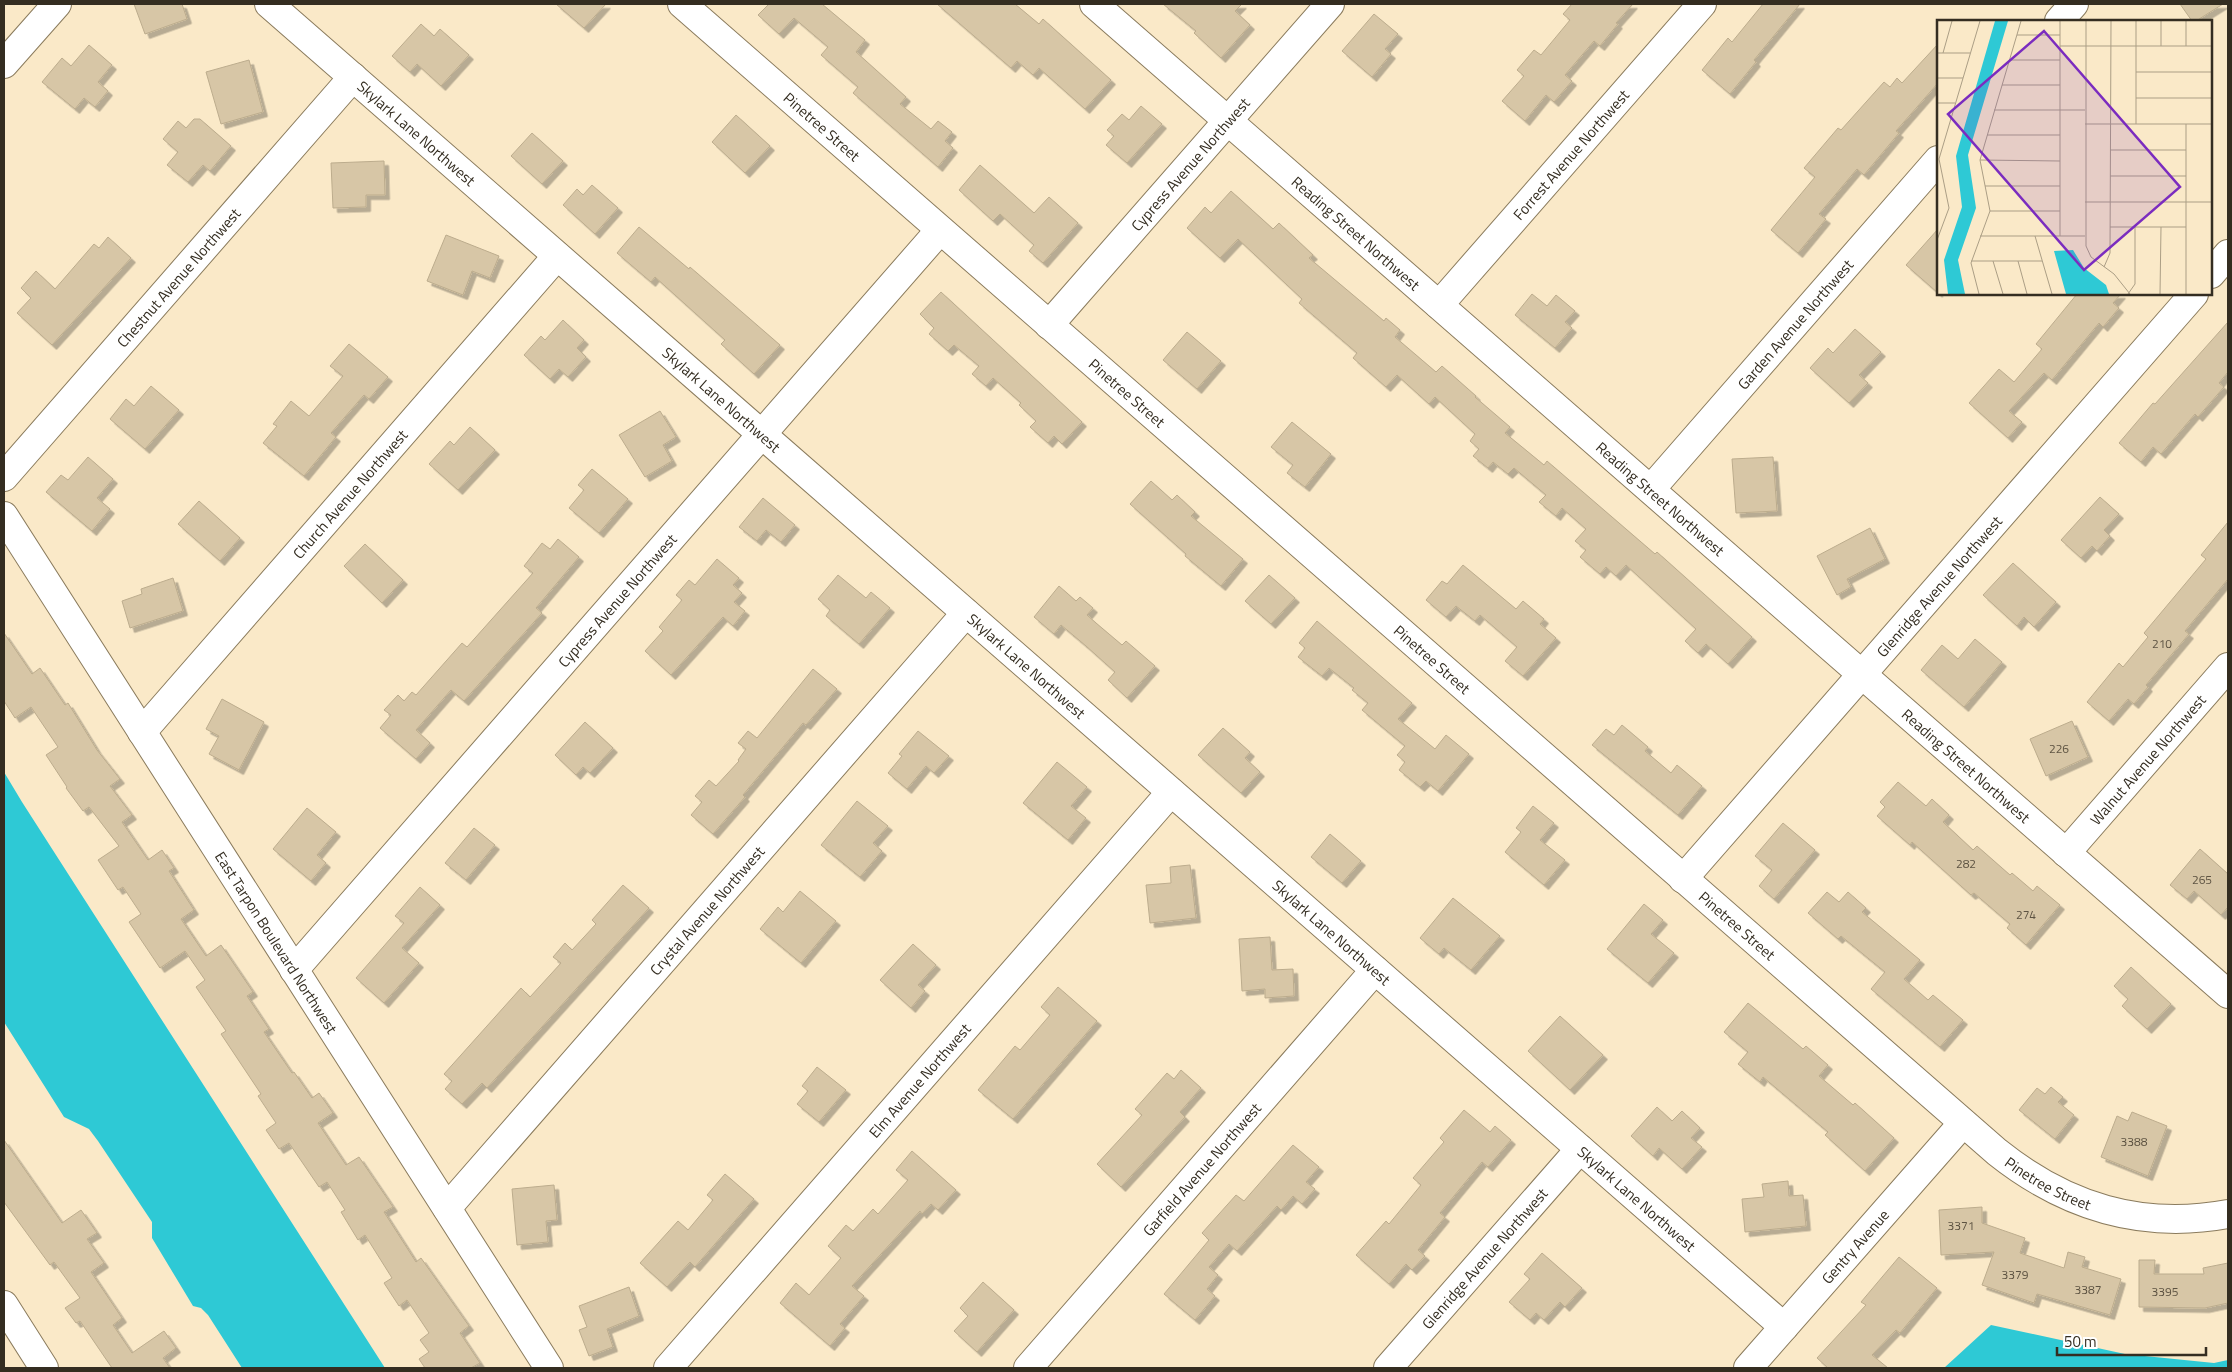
<svg xmlns="http://www.w3.org/2000/svg" width="2232" height="1372" font-family="'Titillium Web',sans-serif">
  <style>
    .water { fill: #2ec9d5 }
    .building { fill: #d7c6a6; stroke: #bcac8d; filter: url(#shadow) }
    .lines { fill: none; stroke-linecap: round; stroke-linejoin: round }
    .minor-casing { stroke: #8a7b5d; stroke-width: 30 }
    .minor { stroke: #fff; stroke-width: 28 }
    .labels { text-anchor: middle; dominant-baseline: central; stroke-width: 4.5; stroke-linejoin: round; paint-order: stroke }
    .number-label { font-size: 12px; fill: #5d5342 }
    .street-label { font-size: 15px; fill: #342d21; stroke: #fff }
    .inset-road { fill: none; stroke: #ab9e85; stroke-width: 1 }
    .view { fill: #7b2cbf; fill-opacity: 0.15; stroke: #7b2cbf; stroke-width: 2.5 }
    .inset-edge { fill: none; stroke: #342d21; stroke-width: 2.5 }
  </style>
  <defs>
    <filter id="shadow"><feDropShadow dx="4.5" dy="4.5" stdDeviation="0" flood-color="#0004"/></filter>
  </defs>
  <rect width="100%" height="100%" fill="#fae9c8"/>
  <path class="water" d="M4,772l18,30 363,566h-143l-34,-53 -7,-7 -8,-2 -41,-68v-16l-54,-81 -9,-12 -25,-12 -60,-95z
    M1991,1325l134,29 89,9 14,-3v8h-284z"/>
  <path class="building" d="M134,4h48l5,15 -42,15z
    M556,4h50l-22,24z
    M769,4h53l43,36 -9,12 50,45 -6,7 31,25 7,-8 14,11 -7,9 8,7 -15,19 -85,-74 5,-6 -37,-32 7,-8 -34,-29 -15,16 -21,-19z
    M937,4h78l24,20 4,-5 68,61 -26,29 -46,-41 -6,7 -16,-14 -6,7z
    M1163,4h79l-7,7 15,14 -29,33 -27,-25 2,-2z
    M1572,4h61l-17,19 2,1 -18,22 -6,-5 -29,34 7,6 -18,21 -8,-7 -21,26 -23,-20 22,-25 -7,-6 17,-20 7,5 29,-35 -7,-6z
    M1763,4h37l-46,56 2,2 -26,32 -28,-24 26,-32 4,4z
    M2180,4h43l-27,17h-4z
    M1374,14l24,20 -13,15 6,5 -19,23 -30,-26z
    M421,24l13,12 6,-7 29,26 -28,31 -24,-22 -7,8 -18,-16z
    M1938,44v39l-42,48 3,2 -35,42 -7,-6 -38,45 7,5 -28,34 -27,-23 44,-53 -11,-9 34,-40 3,2 43,-48 6,5 7,-9 5,5z
    M89,45l23,20 -14,17 10,9 -13,16 -11,-9 -9,11 -33,-27 20,-24 9,8z
    M249,60l14,52 -42,12 -15,-52z
    M1141,106l21,18 -35,39 -21,-18 8,-9 -7,-6 15,-16 7,6z
    M736,115l34,31 -25,27 -33,-31z
    M194,119h6l31,27 -21,25 -7,-6 -15,17 -21,-17 11,-13 -15,-13 15,-18 8,7z
    M532,133l31,28 -21,23 -31,-28z
    M384,161l1,34h-19v12l-33,1 -2,-45z
    M980,165l54,48 15,-16 29,26 -35,40 -14,-12 5,-6 -34,-31 -7,7 -34,-31z
    M592,185l26,23 -23,26 -32,-29 14,-16 6,6z
    M1231,191l42,38 6,-6 34,32 -4,3 75,63 2,-3 14,12 -5,7 41,35 6,-6 34,30 -1,1 35,30 -5,6 39,32 3,-4 108,93 2,-2 95,85 -24,27 -22,-20 -8,9 -13,-12 11,-12 -70,-64 -10,11 -10,-9 -6,7 -20,-17 6,-7 -11,-9 11,-12 -24,-21 -6,8 -17,-14 7,-7 -32,-27 -6,6 -15,-12 -5,6 -15,-12 6,-7 -9,-8 5,-7 -40,-37 -6,7 -32,-29 -11,12 -33,-29 4,-5 -58,-50 3,-4 -64,-60 -18,19 -33,-30 18,-21 6,6z
    M639,227l50,42 1,-2 90,78 -26,29 -33,-30 4,-4 -70,-63 -4,5 -34,-29z
    M1938,229v64l-32,-28z
    M446,235l53,21 -9,22 -18,-7 -9,24 -36,-14z
    M108,237l23,21 -79,87 -35,-32 14,-15 -10,-10 15,-17 19,18 39,-45 5,4z
    M941,292l141,130 -20,22 -8,-8 -6,7 -18,-16 6,-6 -17,-16 2,-2 -28,-25 -7,8 -14,-12 7,-8 -25,-21 -6,6 -19,-17 5,-6 -14,-14z
    M1532,294l15,12 9,-11 19,16 -10,11 7,6 -17,20 -40,-33z
    M2077,294h44l-8,9 6,5 -16,19 -4,-4 -47,57 -8,-7 -35,38 13,11 -14,16 -39,-35 30,-34 15,13 28,-33 -6,-5z
    M563,320l21,20 -7,8 9,9 -18,20 -9,-8 -9,10 -26,-24 17,-19 4,4z
    M2228,322v50l-9,11 5,4 -26,30 -3,-3 -34,40 -8,-7 -12,15 -22,-19 34,-40 2,1z
    M1855,329l26,23 -22,23 9,8 -19,20 -39,-35 18,-20 5,5z
    M1187,332l34,29 -24,28 -34,-29z
    M349,344l39,33 -19,22 -5,-4 -33,38 5,4 -32,39 -41,-33 14,-17 -4,-2 18,-23 18,15 34,-40 -13,-10z
    M151,386l28,24 -34,39 -35,-30 16,-20 8,7z
    M660,411l16,26 -13,8 9,16 -27,16 -26,-42z
    M1292,422l39,32 -26,33 -18,-14 6,-8 -22,-18z
    M470,427l25,23 -37,40 -29,-26 21,-23 4,4z
    M88,457l25,22 -16,19 13,11 -18,22 -46,-39 15,-17 7,5z
    M1773,457l4,54 -41,2 -4,-54z
    M592,469l36,30 -29,34 -30,-25 15,-18 -6,-5z
    M1151,481l21,19 5,-5 18,17 -4,4 52,43 -22,27 -36,-30 1,-2 -56,-50z
    M2100,497l19,17 -15,16 6,6 -13,15 -5,-5 -11,12 -20,-18z
    M763,498l32,27 -14,17 -15,-12 -9,11 -18,-14z
    M199,501l41,37 -20,23 -42,-37z
    M2228,522v57l-43,52 4,3 -43,51 2,2 -14,17 -6,-5 -19,22 -22,-19 32,-39 4,4 25,-30 -4,-4 62,-74 -5,-4z
    M1870,528l15,31 -38,20 4,8 -14,8 -20,-39z
    M558,539l21,18 -43,51 6,5 -78,88 -13,-11 -35,40 14,13 -14,16 -36,-31 11,-13 -7,-5 14,-15 6,6 8,-9 4,3 46,-52 5,4 66,-74 -9,-7 18,-23 8,6z
    M365,544l38,36 -21,23 -38,-37z
    M717,559l22,19 -6,7 9,8 -8,9 11,9 -12,15 -10,-9 -52,58 -26,-24 18,-20 -4,-4 23,-27 -6,-5 13,-15 6,5z
    M2013,563l43,39 -22,25 -10,-10 -7,9 -34,-31z
    M1463,565l53,44 7,-8 21,18 -4,5 16,14 -33,38 -18,-15 12,-14 -37,-32 -5,6 -19,-15 -10,11 -20,-17 16,-19 5,3z
    M838,575l28,23 5,-6 19,16 -31,36 -33,-28 4,-6 -12,-11z
    M1269,575l26,23 -24,26 -26,-23z
    M173,578l10,33 -53,17 -8,-27 20,-7 -1,-5z
    M1059,586l17,15 4,-4 13,11 -6,7 9,8 26,22 4,-4 29,25 -28,32 -19,-18 7,-8 -29,-26 -25,-21 -7,9 -20,-17z
    M1317,621l95,82 -14,16 37,30 11,-14 23,19 -31,37 -12,-10 -6,6 -21,-17 6,-8 -8,-7 8,-9 -43,-36 6,-7 -16,-13 2,-2 -25,-20 -7,8 -24,-19 7,-9 -6,-5z
    M4,633l28,41 8,-6 25,37 3,-2 29,47 23,29 -10,7 22,29 -10,7 26,38 14,-10 12,18 -5,3 25,39 -13,9 25,37 15,-11 32,47 -6,4 22,33 -5,3 28,41 2,-1 18,26 7,-5 14,20 -15,10 28,42 13,-8 34,50 -9,5 32,50 5,-4 48,68 -9,7 20,30 -9,5h-46l-6,-9 10,-7 -9,-12 9,-7 -22,-33 -8,6 -15,-23 8,-5 -27,-43 -7,5 -17,-28 4,-2 -18,-28 -8,5 -30,-44 -10,6 -13,-19 10,-7 -18,-27 3,-2 -40,-60 5,-3 -30,-44 9,-7 -20,-29 -25,17 -31,-46 12,-8 -18,-27 -5,3 -20,-30 21,-14 -30,-39 -6,4 -17,-23 1,-1 -21,-32 12,-8 -27,-40 -16,11 -11,-17z
    M1975,639l27,23 -38,45 -43,-37 21,-25 16,14z
    M813,669l24,20 -31,36 -3,-2 -60,72 2,2 -32,37 -22,-19 11,-13 -7,-6 14,-16 7,6 23,-25 -1,-1 8,-11 -8,-6 10,-12 9,7z
    M222,699l42,23 -25,48 -30,-16 10,-18 -13,-7z
    M2072,721l16,36 -42,19 -16,-37z
    M585,722l28,26 -23,25 -7,-6 -7,8 -21,-20z
    M1622,725l26,22 -3,4 26,22 6,-8 25,21 -24,29 -86,-70 14,-16 8,6z
    M1223,728l27,24 -5,6 15,14 -19,21 -43,-38z
    M918,731l31,25 -15,17 -8,-7 -19,23 -19,-16 14,-17 -3,-2z
    M1057,762l30,25 -16,19 15,12 -18,22 -45,-37z
    M1898,782l28,24 6,-7 17,16 -6,7 30,28 4,-4 33,29 2,-2 21,18 4,-5 23,19 -34,40 -19,-17 3,-4 -36,-31 -3,2 -59,-53 -2,3 -33,-29 8,-9 -5,-5z
    M857,801l31,25 -15,17 9,8 -22,26 -39,-32z
    M1533,806l21,17 -14,17 25,20 -21,25 -39,-33 16,-20 -5,-4z
    M307,808l29,24 -19,23 9,8 -15,18 -38,-32z
    M1783,823l32,27 -41,49 -15,-13 13,-16 -17,-14z
    M474,828l21,17 -29,35 -21,-17z
    M1330,834l31,27 -19,22 -31,-26z
    M2200,849l28,25v33l-7,8 -27,-24 -7,8 -17,-14z
    M1190,865l6,53 -46,5 -4,-38 25,-2 -1,-16z
    M623,885l26,23 -162,180 -5,-5 -20,21 -17,-15 7,-8 -8,-7 77,-86 9,9 31,-34 -8,-6 12,-14 7,7 24,-26 -4,-4z
    M420,887l20,18 -38,43 17,15 -35,40 -28,-25 48,-55 -9,-7z
    M800,891l36,30 -35,42 -41,-34 18,-22 5,5z
    M1827,892l12,10 9,-10 18,16 -4,4 58,48 -16,19 24,21 5,-5 30,25 -23,27 -69,-58 14,-17 -44,-36 -3,3 -30,-26z
    M1453,898l47,38 -29,34 -27,-22 -5,6 -19,-16z
    M1644,904l19,16 -12,14 23,19 -26,30 -41,-34z
    M1270,937l2,33 21,-1 1,27 -29,2v-9l-23,2 -3,-52z
    M913,944l23,21 -18,20 7,6 -14,17 -31,-28z
    M2131,967l40,37 -24,25 -25,-23 6,-7 -14,-13z
    M1058,987l39,34 -84,98 -35,-29 37,-44 5,4 30,-35 -9,-8z
    M1748,1003l55,46 3,-3 22,19 -9,11 34,29 2,-2 39,35 -29,33 -40,-36 3,-3 -65,-55 -3,5 -22,-18 10,-12 -24,-20z
    M1560,1016l43,39 -33,35 -42,-39z
    M817,1067l29,23 -27,32 -22,-18 11,-13 -6,-5z
    M1181,1070l20,18 -21,24 5,5 -64,70 -24,-23 45,-49 -7,-6 32,-36 7,6z
    M2051,1087l12,10 -5,5 16,13 -19,24 -36,-29 18,-22 8,6z
    M1657,1107l15,14 10,-10 18,17 -9,10 11,9 -20,22 -23,-21 -6,8 -22,-20z
    M1464,1110l26,22 5,-6 16,14 -23,27 -6,-5 -42,51 5,4 -27,33 7,6 -13,14 -6,-6 -17,20 -33,-29 30,-34 3,3 32,-39 -8,-7 31,-36 -4,-4z
    M2132,1112l35,14 -19,50 -47,-19 16,-41 11,5z
    M4,1140l58,83 19,-13 16,23 -10,6 17,24 -13,9 31,46 -9,7 19,28 32,-22 12,17 -13,10 7,10h-58l-32,-47 -4,2 -11,-15 15,-10 -26,-36 -4,3 -46,-63z
    M1293,1145l26,22 -13,15 9,7 -13,15 -9,-8 -12,14 -4,-4 -40,45 -8,-7 -20,23 9,8 -11,14 8,7 -20,24 -31,-26 45,-54 -7,-7 34,-38 8,6z
    M912,1151l44,39 -18,20 -7,-6 -9,10 -2,-3 -68,75 12,10 -24,28 5,4 -15,18 -50,-43 16,-20 13,12 32,-37 -13,-12 18,-21 7,6 20,-22 5,5 30,-34 -12,-10z
    M725,1174l29,25 -59,68 -5,-5 -23,25 -27,-24 38,-42 10,9 25,-30 -6,-5z
    M1788,1181l1,15 14,-1 3,31 -61,6 -3,-33 22,-2 -2,-13z
    M554,1185l3,35 -11,1 2,21 -31,3 -5,-56z
    M1982,1207v16l43,15 -5,15 44,15 4,-16 17,5 -3,10 39,12 -11,36 -73,-21 -3,9 -52,-18 12,-33 -53,3 -2,-45z
    M1542,1253l40,35 -17,19 -5,-5 -16,18 -8,-7 -6,7 -21,-18 21,-23 -6,-5z
    M1899,1257l38,31 -37,45 -4,-3 -24,25 16,13h-60l-11,-10 49,-53 -5,-3z
    M2139,1260h16l-1,14h50l-1,-6 25,-5v40l-23,5 -66,-1z
    M983,1282l31,28 -37,42 -23,-21 14,-15 -8,-8z
    M629,1287l10,29 -32,13 6,18 -24,9 -10,-26 8,-3 -8,-21z"/>
  <g class="lines">
    <defs>
      <g id="minor">
        <path id="s1" d="M269,4l1515,1323"/>
        <path id="s2" d="M682,4l1315,1148c69,55 144,78 231,62"/>
        <path id="s3" d="M1094,4l1134,990"/>
        <path d="M2059,21l15,-17"/>
        <path d="M4,64l53,-60"/>
        <path d="M2211,274l17,-20"/>
        <path id="s4" d="M1439,305l263,-301"/>
        <path id="s5" d="M1049,325l281,-321"/>
        <path id="s6" d="M4,477l349,-400"/>
        <path id="s7" d="M1651,489l287,-329"/>
        <path id="s8" d="M4,516l545,852"/>
        <path id="s9" d="M142,732l415,-476"/>
        <path id="s10" d="M2066,853l162,-186"/>
        <path id="s11" d="M1683,879l511,-585"/>
        <path id="s12" d="M294,970l646,-740"/>
        <path id="s13" d="M447,1208l519,-595"/>
        <path d="M4,1305l40,63"/>
        <path id="s14" d="M668,1368l503,-576"/>
        <path id="s15" d="M1028,1368l347,-398"/>
        <path id="s16" d="M1388,1368l192,-219"/>
        <path id="s17" d="M1748,1368l215,-245"/>
      </g>
    </defs>
    <use href="#minor" class="minor-casing"/>
    <use href="#minor" class="minor"/>
  </g>
  <g class="labels">
    <g class="number-label">
      <text x="2162" y="643">210</text>
      <text x="2059" y="748">226</text>
      <text x="1966" y="863">282</text>
      <text x="2202" y="879">265</text>
      <text x="2026" y="914">274</text>
      <text x="2134" y="1141">3388</text>
      <text x="1961" y="1225">3371</text>
      <text x="2015" y="1274">3379</text>
      <text x="2088" y="1289">3387</text>
      <text x="2165" y="1291">3395</text>
    </g>
    <g class="street-label">
      <text stroke="none"><textPath href="#s2" startOffset="186">Pinetree Street</textPath></text>
      <text stroke="none"><textPath href="#s1" startOffset="196">Skylark Lane Northwest</textPath></text>
      <text stroke="none"><textPath href="#s4" startOffset="200">Forrest Avenue Northwest</textPath></text>
      <text stroke="none"><textPath href="#s5" startOffset="214">Cypress Avenue Northwest</textPath></text>
      <text stroke="none"><textPath href="#s3" startOffset="348">Reading Street Northwest</textPath></text>
      <text stroke="none"><textPath href="#s6" startOffset="265">Chestnut Avenue Northwest</textPath></text>
      <text stroke="none"><textPath href="#s7" startOffset="219">Garden Avenue Northwest</textPath></text>
      <text stroke="none"><textPath href="#s2" startOffset="591">Pinetree Street</textPath></text>
      <text stroke="none"><textPath href="#s1" startOffset="601">Skylark Lane Northwest</textPath></text>
      <text stroke="none"><textPath href="#s9" startOffset="316">Church Avenue Northwest</textPath></text>
      <text stroke="none"><textPath href="#s3" startOffset="752">Reading Street Northwest</textPath></text>
      <text stroke="none"><textPath href="#s11" startOffset="389">Glenridge Avenue Northwest</textPath></text>
      <text stroke="none"><textPath href="#s12" startOffset="491">Cypress Avenue Northwest</textPath></text>
      <text stroke="none"><textPath href="#s2" startOffset="996">Pinetree Street</textPath></text>
      <text stroke="none"><textPath href="#s1" startOffset="1006">Skylark Lane Northwest</textPath></text>
      <text stroke="none"><textPath href="#s10" startOffset="124">Walnut Avenue Northwest</textPath></text>
      <text stroke="none"><textPath href="#s3" startOffset="1158">Reading Street Northwest</textPath></text>
      <text stroke="none"><textPath href="#s13" startOffset="395">Crystal Avenue Northwest</textPath></text>
      <text stroke="none"><textPath href="#s2" startOffset="1401">Pinetree Street</textPath></text>
      <text stroke="none"><textPath href="#s1" startOffset="1411">Skylark Lane Northwest</textPath></text>
      <text stroke="none"><textPath href="#s8" startOffset="506">East Tarpon Boulevard Northwest</textPath></text>
      <text stroke="none"><textPath href="#s14" startOffset="382">Elm Avenue Northwest</textPath></text>
      <text stroke="none"><textPath href="#s15" startOffset="264">Garfield Avenue Northwest</textPath></text>
      <text stroke="none"><textPath href="#s2" startOffset="1806">Pinetree Street</textPath></text>
      <text stroke="none"><textPath href="#s1" startOffset="1816">Skylark Lane Northwest</textPath></text>
      <text stroke="none"><textPath href="#s17" startOffset="162">Gentry Avenue</textPath></text>
      <text stroke="none"><textPath href="#s16" startOffset="146">Glenridge Avenue Northwest</textPath></text>
    </g>
  </g>
  <g transform="translate(1937 20)">
    <rect width="275" height="275" fill="#fae9c8"/>
    <path d="M58,1h13l-40,134 8,53 -18,52 7,34h-17l-4,-34 18,-53 -6,-51zM136,230l11,18 22,17 3,9h-43l-12,-43z" fill="#2ec9d5"/>
    <path class="inset-road" d="M149,1v225l5,11 23,17 16,20M80,15h43M123,26h152M224,26v-25M249,26v-25M0,33h33M6,33l9,-32M72,40h51M199,52h76M0,58h26M65,65h58M199,78h76M0,83h18M57,90h91M148,104h127M199,104v-103M50,115h73M173,130h76M43,140l80,1M173,156h76M48,166h75M148,182h127M53,191h70M173,207h76M43,216h105M98,216l17,58M123,216v-215M0,220l12,-32 -10,-49 41,-138M34,241h71M56,241l10,33M81,241l9,33M167,247l6,-14 1,-232M42,274l-8,-31 19,-52 -10,-51 41,-139M191,274l7,-10v-57M223,274l1,-67M249,274v-170M275,274v-198"/>
    <path class="view" d="M107,11l136,156 -96,83 -136,-156z"/>
    <rect width="275" height="275" class="inset-edge"/>
  </g>
  <rect width="2232" height="1372" fill="none" stroke="#342d21" stroke-width="10"/>
  <path d="M2057 1347v8h149v-8" fill="none" stroke="#342d21" stroke-width="2.5"/>
  <text x="2064" y="1347" font-size="15" fill="#342d21" stroke="#ffffff" stroke-width="4" paint-order="stroke">50 m</text>
</svg>
